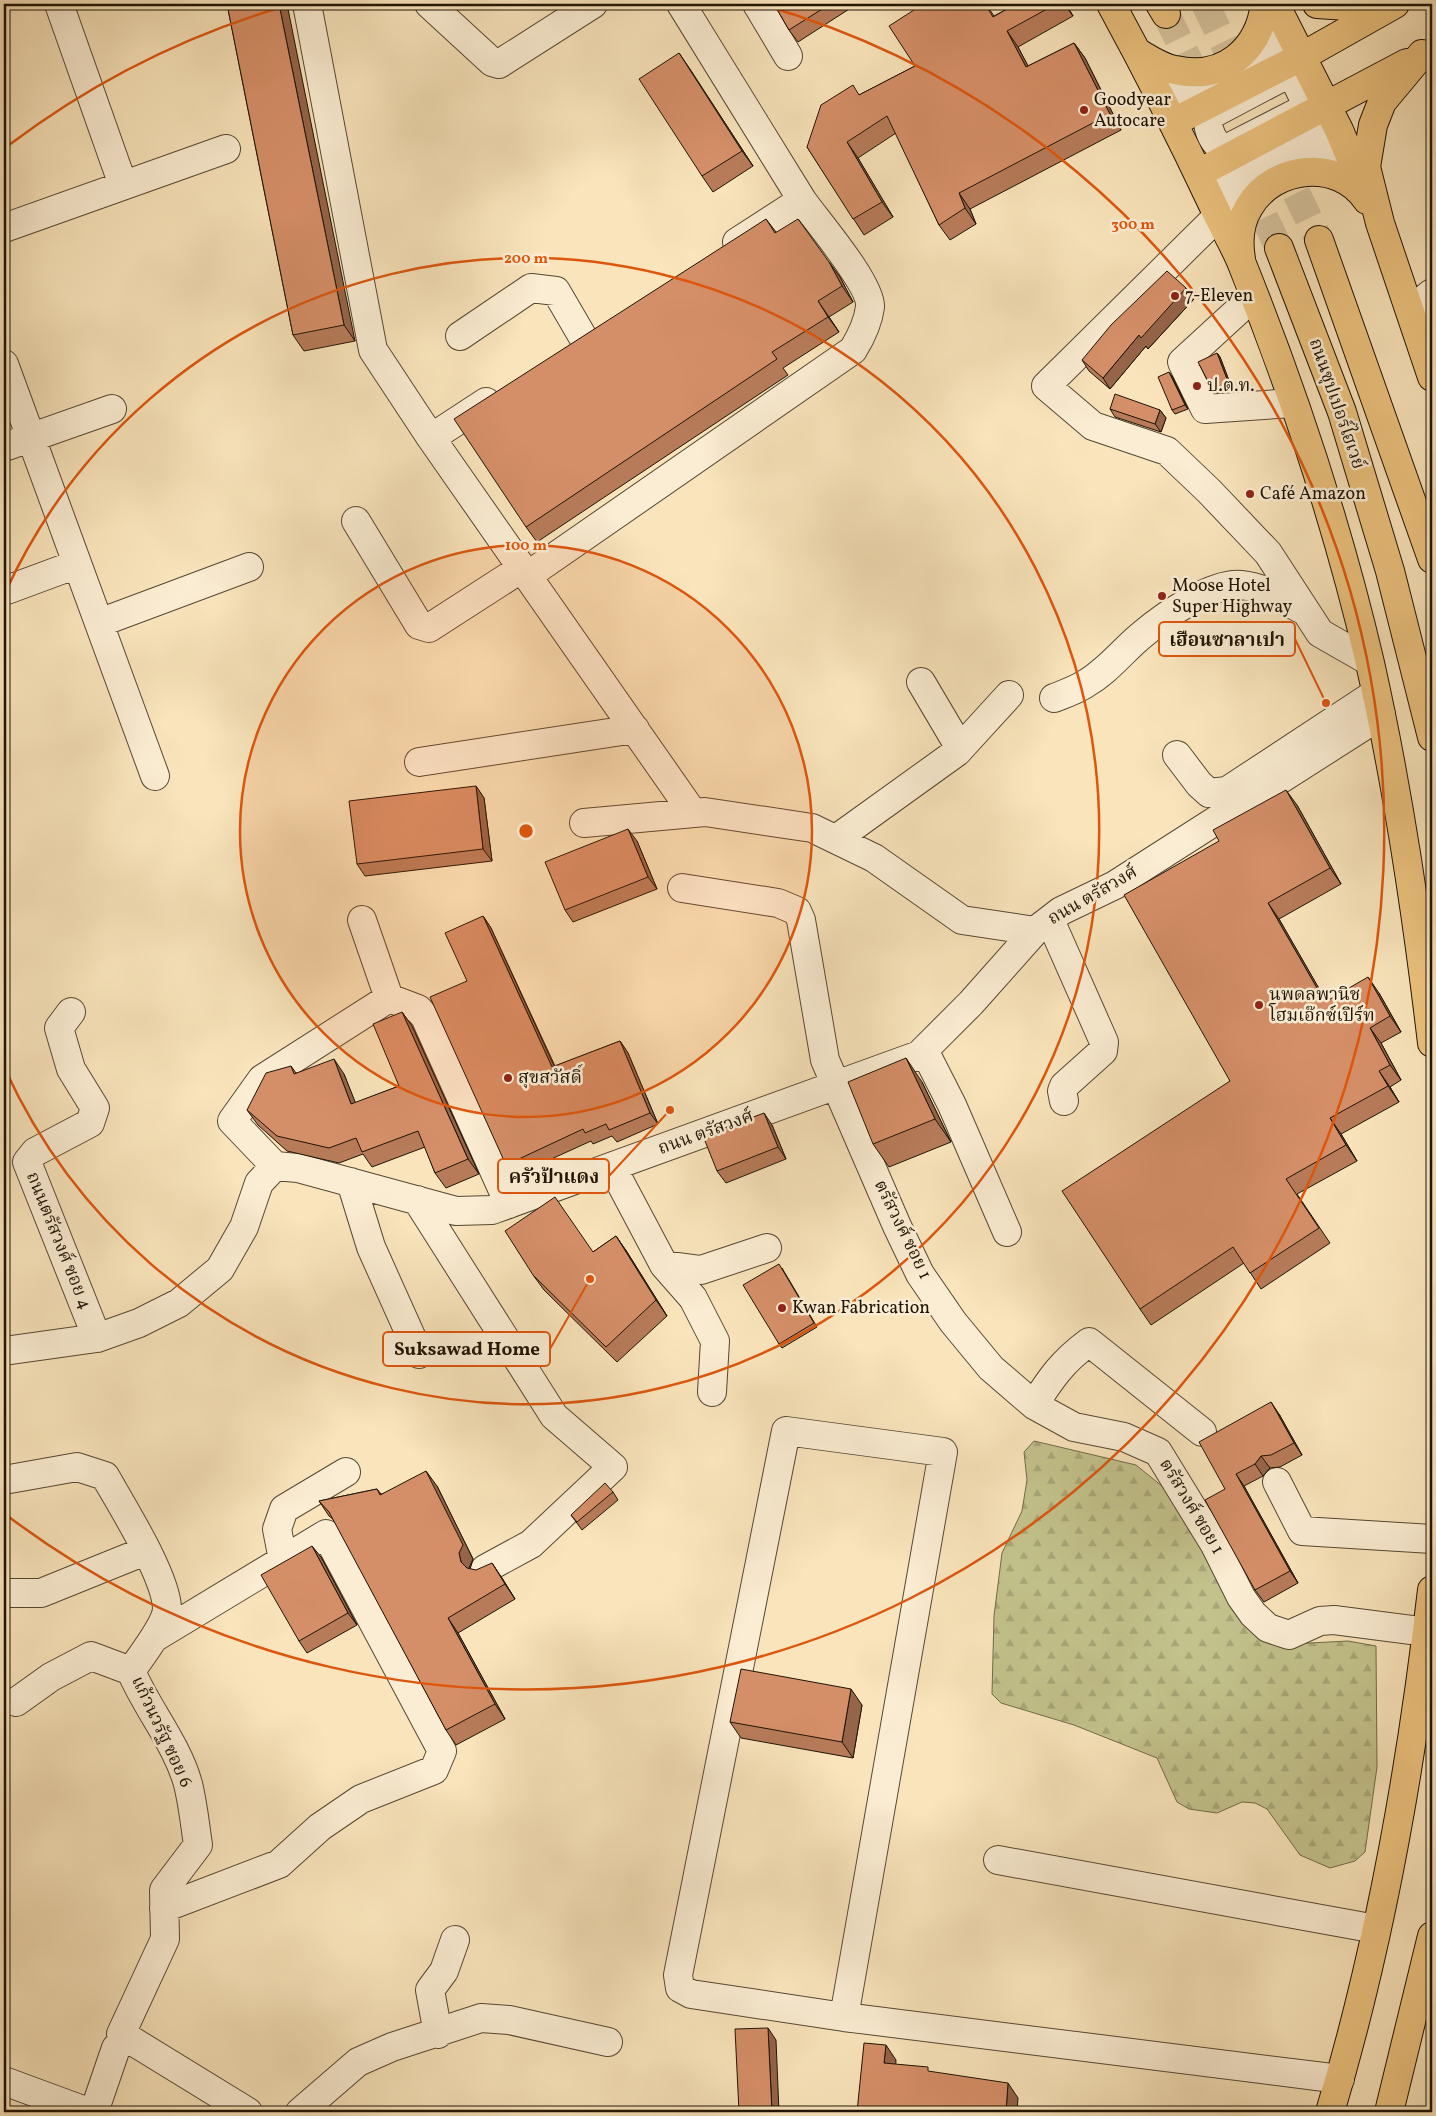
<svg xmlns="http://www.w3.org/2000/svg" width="1436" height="2116" font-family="Vollkorn,'Noto Serif Thai',serif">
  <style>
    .forest { fill: url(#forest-firs); stroke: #716b49 }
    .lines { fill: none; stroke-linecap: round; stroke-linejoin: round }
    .highway-tunnel { stroke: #d8c5a0; stroke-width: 28; stroke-dasharray: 28 14; stroke-linecap: butt }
    .minor-casing { stroke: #564833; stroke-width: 30 }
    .major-casing { stroke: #1f1406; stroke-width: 30 }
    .highway-casing { stroke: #1f1406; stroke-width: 30 }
    .minor { stroke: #fbedd3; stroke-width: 28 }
    .major { stroke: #ecc27e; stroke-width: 28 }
    .highway { stroke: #ecc27e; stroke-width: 28 }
    .wall { fill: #b77b59; stroke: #1f1406 }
    .shaded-wall { fill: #956449; stroke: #1f1406 }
    .building { fill: #d58f68; stroke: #1f1406 }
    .ring { fill: none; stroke: #de560c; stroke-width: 2.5 }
    .poi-dot { fill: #8f2418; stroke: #fbedd3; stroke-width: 2 }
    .labels { text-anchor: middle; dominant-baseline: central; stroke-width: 5; stroke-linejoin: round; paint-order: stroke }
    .poi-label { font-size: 18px; fill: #1f1406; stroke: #fbedd3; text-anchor: start }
    .street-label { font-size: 18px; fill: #1f1406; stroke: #fbedd3 }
    .centre { fill: #de560c; stroke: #fbedd3; stroke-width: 2.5 }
    .ring-label { font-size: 15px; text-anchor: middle; font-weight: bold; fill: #de560c; stroke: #fbedd3; stroke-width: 5; stroke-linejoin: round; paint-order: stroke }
    .leader { fill: none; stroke: #de560c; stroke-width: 2 }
    .callout-dot { fill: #de560c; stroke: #fbedd3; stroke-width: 2 }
    .callout { fill: #fbedd3; stroke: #de560c; stroke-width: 2 }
    .callout-label { font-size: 19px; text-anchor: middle; font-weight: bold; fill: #1f1406 }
  </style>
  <defs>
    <pattern id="forest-firs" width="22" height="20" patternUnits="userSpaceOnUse" patternTransform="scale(1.25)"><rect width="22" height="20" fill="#c3c28c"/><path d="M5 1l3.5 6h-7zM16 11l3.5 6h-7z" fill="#a7a677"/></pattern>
  </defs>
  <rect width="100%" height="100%" fill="#f9e4bb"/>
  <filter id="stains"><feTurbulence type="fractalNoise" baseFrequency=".004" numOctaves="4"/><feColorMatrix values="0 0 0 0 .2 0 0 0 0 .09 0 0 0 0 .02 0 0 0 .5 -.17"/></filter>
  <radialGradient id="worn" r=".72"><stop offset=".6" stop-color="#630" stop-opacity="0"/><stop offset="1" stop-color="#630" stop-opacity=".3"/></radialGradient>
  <path class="forest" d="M1034,1441l102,24 32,26 123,153 57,-3 28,5 1,121 -12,85 -10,9 -25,7 -30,-13 -33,-46 -12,-6 -13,-1 -25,11 -28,-4 -12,-7 -20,-44 -83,-33 -73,-22 -9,-9 2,-78 8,-63 20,-42 5,-31 -3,-28z"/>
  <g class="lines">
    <path class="highway-tunnel" d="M1205,4l114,236
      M1166,14l38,78
      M1246,180l33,68"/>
    <defs>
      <path id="minor" d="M59,4l64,181
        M307,4l66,346 58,88 262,375
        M429,4l63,58 7,2 94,-60
        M681,4l121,196 -65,42
        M757,4l31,52
        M1268,25l14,28 -98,49 -10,-25c47,8 76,-9 94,-52z
        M1286,75l8,3 12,25 -6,8 -76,39c-11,-8 -16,-17 -16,-31l6,-6z
        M1317,132l14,29c-41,-4 -74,12 -97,45l-13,-28z
        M1218,216l-172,170 47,40 74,25 42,40 59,62 52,80 49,28
        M4,228l222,-79
        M1254,296l-72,66 23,47 88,-6
        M1411,310l21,-17
        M460,336l71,-48 25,3 28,48
        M4,364l151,412
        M431,438l55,-36
        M4,447l108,-38
        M356,521l63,104 10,3 93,-60
        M527,576l326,-226c8,-13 15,-27 17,-43 2,-22 -54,-87 -68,-107
        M4,591l73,-27
        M99,623l150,-56
        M921,682l39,66
        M1054,698c10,-4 22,-8 31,-14 23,-13 38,-34 58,-50 21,-18 70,-52 98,-49 23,2 44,16 64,26
        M1177,755l22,29 10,9 18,-2 149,-98
        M419,762l216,-33
        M584,823l121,-11 107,16 62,30 88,62 73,11
        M836,839l121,-87 52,-57
        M682,888l96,15 19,8 4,9 24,140 72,166 23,48 33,48 38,46 43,37 40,22 50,10 34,15 57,93 26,52 12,17 15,14 21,7 31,-14 14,-1 93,12
        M1050,920l54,122 -1,9 -39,35 -2,5 2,10
        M389,998l29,11 7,8 84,187
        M71,1012l-12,16 12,41 24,39 -5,15 -55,29 -8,10 70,176
        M924,1050l28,55 55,127
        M275,1166l-43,-45 30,-42 127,-81 -27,-78
        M612,1167l52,98 29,33 22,43 -3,51
        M351,1182l20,65 48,107
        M417,1200l137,216 59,51 -82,77 -46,25
        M664,1265l37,5 66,-22
        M4,1351l93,-13 42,-15 40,-20 41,-34 24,-42 15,-44 16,-17 23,2 158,43 36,-1 427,-155 52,-52 64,-72 26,-20 54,-26 266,-170
        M1034,1405c17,-27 29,-44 55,-63l113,90
        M4,1480l73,-13 28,9c17,30 61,100 62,132 0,15 -27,50 -36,63 16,38 46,73 57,113 5,20 7,41 10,61l-34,45 1,49 -44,95 127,78
        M1277,1482l25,49 130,8
        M283,1560l-6,-31 7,-20 62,-37
        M4,1593h37l104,-42
        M154,1638l172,-104 116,217 -8,19 -73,29 -41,28 -41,37 -115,44
        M16,1702l35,-25 40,-21 40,15
        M998,1860l378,69
        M844,2017l99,-565 -157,-21 -108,544 2,13 11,6 153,23 496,62
        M438,2034l-8,-44 14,-19 11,-31
        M4,2081l84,31
        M94,2112l22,-64
        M300,2112l58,-50 34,-15 89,-29 28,2 99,22"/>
      <path id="major" d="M1111,4c36,66 70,133 102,201 9,20 21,39 29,59 51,127 97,266 128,399 28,125 47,252 62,380
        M1275,4l64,126 24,57
        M1317,4l46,3 14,-3
        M1137,52c12,7 25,16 38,18 49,11 84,-20 90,-66
        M1422,54l-40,48 -9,23 -7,42 14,56 52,154
        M1174,122l127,-65 94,-53
        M1199,173l208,-110
        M1241,259c-3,-18 -2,-36 8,-52 24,-42 90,-49 118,-7
        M1330,2112c50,-167 82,-349 102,-522"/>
      <path id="highway" d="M1160,4l6,10
        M1319,240l113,319
        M1279,248l63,164 48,159 42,166
        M1389,2112l43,-176"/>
    </defs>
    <use href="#minor" class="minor-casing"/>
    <use href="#major" class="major-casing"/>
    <use href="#highway" class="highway-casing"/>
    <use href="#minor" class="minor"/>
    <use href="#major" class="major"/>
    <use href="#highway" class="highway"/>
  </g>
  <path class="wall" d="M227,4l128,337 -51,10 -11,-16z
    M774,4h83l-59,38 -9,-12z
    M909,4h77l8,12 22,-12h50l7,12 -55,31 10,19 46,-23 11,15 36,72 -151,79 6,15 -26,16 -11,-15 -43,-92 -38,25 35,59 -29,18 -57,-88 52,-52 56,-29 -1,-56z
    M679,53l74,113 -40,26 -11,-16z
    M766,219l10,13 53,30 11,15 13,25 -24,15 10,15 -56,36 5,7 -251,167 -11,-15z
    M1186,288l8,11 -46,50 -2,-3 -36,43 -21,-18 -7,-11z
    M1217,353l3,4 13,34 -19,2 -2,-4z
    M1172,376l16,33 -13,5 -3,-4z
    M1110,409l50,1 6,8 -5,14 -46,-15z
    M476,786l8,12 8,63 -127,15 -8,-12z
    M1297,805l44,79 -62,35 47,82 53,-8 22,39 -20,11 20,37 -11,7 9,15 -58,32 16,27 -60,33 33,49 -69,46 -17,-26 -93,62 -11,-16 90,-228 -11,-240z
    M637,841l20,48 -84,33 -8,-12z
    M483,916l8,12 64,138 65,-25 8,12 30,71 -41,18 -5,-6 -19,8 -2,-3 -77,35 -8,-11 -39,-184z
    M402,1012l10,14 67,148 -33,14 -11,-15 -10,-26 -53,20 -9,-13 -24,9 -52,-12 -29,-26 -11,-15 44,-44 5,7 48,1 11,29 44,-17z
    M922,1082l29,60 -62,25 -16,-23z
    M772,1125l14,34 -60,24 -9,-12z
    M616,1236l11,16 40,64 -50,46 -73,-72 -11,-15 60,-23z
    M782,1268l35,59 -35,21 -3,-4z
    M1279,1414l23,41 -22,12 -10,1 -7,8 -19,10 54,97 -34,19 -9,-12 -30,-101z
    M437,1486l36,73 -3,10 32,9 13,21 -57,34 47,86 -49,26 -10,-15 -111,-209 -6,-5 -10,-15 58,-12 4,5z
    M613,1492l5,8 -36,30 -11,-15z
    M321,1557l36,68 -50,28 -8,-12z
    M862,1705l-9,53 -112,-20 -11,-16z"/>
  <path class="shaded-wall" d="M279,4h8l68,337 -11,-16z
    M1064,4h2l7,12z
    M1007,31l11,16 19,36 -11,-16z
    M1074,43l11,15 36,72 -11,-16z
    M679,53l11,16 63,97 -11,-15z
    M847,142l11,16 35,59 -11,-15z
    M959,193l11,16 6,15 -11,-16z
    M829,262l11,15 13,25 -11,-16z
    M1186,288l8,11 -46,50 -2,-3 -36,43 -7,-11 36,-43z
    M818,301l11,16 10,15 -11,-15z
    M1217,353l3,4 13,34 -3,-4z
    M1169,372l3,4 16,33 -3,-4z
    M1160,410l6,8 -5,14 -6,-8z
    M476,786l8,12 8,63 -9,-12z
    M1286,790l11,15 44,79 -11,-16z
    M628,829l9,12 20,48 -9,-12z
    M1268,903l11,16 57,99 -11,-16z
    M483,916l8,12 69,151 -8,-12z
    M1368,977l11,16 22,39 -11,-16z
    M402,1012l10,14 67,148 -11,-15z
    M1370,1028l11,15 20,37 -11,-15z
    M620,1041l8,12 30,71 -8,-11z
    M906,1058l16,24 29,60 -16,-23z
    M334,1059l10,15 18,45 -11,-15z
    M1379,1071l11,16 9,15 -11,-16z
    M764,1113l8,12 14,34 -8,-12z
    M1330,1118l11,16 16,27 -11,-16z
    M616,1236l11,16 40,64 -11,-16z
    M1271,1402l8,12 23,41 -8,-12z
    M1261,1456l9,12 -7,8 -8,-12z
    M426,1471l11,15 36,73 -4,9 3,9 -11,-15 -2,-9z
    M1236,1474l8,12 54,97 -8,-12z
    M312,1546l9,11 36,68 -9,-12z
    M492,1563l10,15 13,21 -10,-15z
    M448,1618l10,15 47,86 -10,-15z
    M851,1689l11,16 -9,53 -11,-16z
    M768,2028l8,12 3,72h-7z
    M886,2045l10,15 -1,18 -11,-15z
    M1008,2083l10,15 -1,14h-11z"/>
  <path class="building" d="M227,4h52l65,321 -51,10z
    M774,4h56l-41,26z
    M909,4h76l8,13 23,-13h40l-49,27 19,36 48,-24 36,71 -151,79 6,15 -26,17 -52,-109 -40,26 35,60 -29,17 -46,-72 14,-42 32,-20 6,10 56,-29 -26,-40 25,-16z
    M679,53l63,98 -40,25 -63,-97z
    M766,219l9,14 23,-14 31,43 13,24 -24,15 10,16 -56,35 5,7 -251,168 -72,-108z
    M1167,271l19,17 -45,50 -2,-3 -36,43 -21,-18 29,-35z
    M1217,353l13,34 -18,2 -14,-27z
    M1169,372l16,33 -13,5 -14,-33z
    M1115,394l45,16 -5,14 -45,-15z
    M476,786l7,63 -126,15 -8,-63z
    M1286,790l44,78 -62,35 57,99 43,-25 22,39 -20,12 20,37 -11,6 9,15 -58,32 16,27 -60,34 33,49 -69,45 -17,-26 -93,62 -78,-118 168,-110 -106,-186 95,-54 -6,-11z
    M628,829l20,48 -83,33 -20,-48z
    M483,916l69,151 68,-26 30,72 -41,17 -3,-6 -21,9 -2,-4 -77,36 -76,-168 37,-16 -22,-48z
    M402,1012l66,147 -33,14 -17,-42 -56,21 -6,-14 -27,10 -52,-12 -30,-26 19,-37 25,-7 3,8 40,-15 17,45 48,-18 -26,-62z
    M906,1058l29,61 -62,25 -25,-62z
    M764,1113l14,34 -61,24 -14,-35z
    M555,1197l38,55 23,-16 40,64 -50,47 -73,-72 -28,-44z
    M779,1264l35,59 -35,21 -36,-59z
    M1271,1402l23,41 -23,12 -10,1 -6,8 -19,10 54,97 -35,19 -50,-90 20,-11 -26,-47z
    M426,1471l37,74 -4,8 2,9 6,6 9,2 16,-7 13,21 -57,34 47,86 -49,26 -117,-218 -10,-11 58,-12 3,6z
    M605,1483l8,9 -36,30 -6,-7z
    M312,1546l36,67 -49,28 -38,-66z
    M741,1669l110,20 -9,53 -112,-20z
    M768,2028l4,84h-33l-4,-83z
    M864,2043l22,2 -2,18 44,4v4l80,12 -2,29h-149z"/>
  <circle cx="526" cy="831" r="286" fill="#de560c" fill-opacity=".12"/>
  <g class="ring">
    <circle cx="526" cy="831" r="286"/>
    <path d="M5 593A573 573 0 1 1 5 1069"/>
    <path d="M9 145A859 859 0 0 1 289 5M763 5A859 859 0 1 1 9 1517"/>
  </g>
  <g class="poi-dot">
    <circle cx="1084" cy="110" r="5"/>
    <circle cx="1175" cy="296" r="5"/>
    <circle cx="1197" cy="386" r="5"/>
    <circle cx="1250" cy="494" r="5"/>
    <circle cx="1162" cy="596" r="5"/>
    <circle cx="1259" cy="1005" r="5"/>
    <circle cx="508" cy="1078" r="5"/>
    <circle cx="782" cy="1308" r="5"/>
  </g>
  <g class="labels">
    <g class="poi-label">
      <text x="1094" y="100">Goodyear<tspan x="1094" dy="21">Autocare</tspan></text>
      <text x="1185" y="296">7-Eleven</text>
      <text x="1207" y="386">ป.ต.ท.</text>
      <text x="1260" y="494">Café Amazon</text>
      <text x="1172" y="586">Moose Hotel<tspan x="1172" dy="21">Super Highway</tspan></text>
      <text x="1269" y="995">นพดลพานิช<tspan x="1269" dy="21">โฮมเอ๊กซ์เปิร์ท</tspan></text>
      <text x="518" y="1078">สุขสวัสดิ์</text>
      <text x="792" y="1308">Kwan Fabrication</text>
    </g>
    <g class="street-label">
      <text transform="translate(1336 404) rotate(71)">ถนนซุปเปอร์ไฮเวย์</text>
      <text transform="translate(1093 896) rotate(-30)">ถนน ตรัสวงศ์</text>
      <text transform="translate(706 1133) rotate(-20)">ถนน ตรัสวงศ์</text>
      <text transform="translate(902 1230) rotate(64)">ตรัสวงศ์ ซอย 1</text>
      <text transform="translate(58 1241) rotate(68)">ถนนตรัสวงศ์ ซอย 4</text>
      <text transform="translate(1191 1507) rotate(59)">ตรัสวงศ์ ซอย 1</text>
      <text transform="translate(161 1732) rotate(65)">แก้วนวรัฐ ซอย 6</text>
    </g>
  </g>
  <circle cx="526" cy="831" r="8" class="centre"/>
  <g class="ring-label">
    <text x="1133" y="229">300 m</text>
    <text x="526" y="263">200 m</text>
    <text x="526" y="550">100 m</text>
  </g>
  <path class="leader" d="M1326 703L1295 639M670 1110L609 1176M590 1279L550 1349"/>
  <g class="callout-dot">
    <circle cx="1326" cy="703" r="5"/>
    <circle cx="670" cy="1110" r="5"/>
    <circle cx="590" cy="1279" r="5"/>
  </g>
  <g class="callout">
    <rect x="1159" y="622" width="136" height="34" rx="5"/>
    <rect x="498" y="1159" width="111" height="34" rx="5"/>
    <rect x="383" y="1332" width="167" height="34" rx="5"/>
  </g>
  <g class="callout-label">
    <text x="1227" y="646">เฮือนซาลาเปา</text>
    <text x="554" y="1183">ครัวป้าแดง</text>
    <text x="467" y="1355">Suksawad Home</text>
  </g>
  <rect width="1436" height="2116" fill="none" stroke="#f9e4bb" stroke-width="20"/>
  <rect x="5" y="5" width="1426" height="2106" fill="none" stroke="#1f1406" stroke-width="2.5"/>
  <rect x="10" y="10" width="1416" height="2096" fill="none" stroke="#1f1406"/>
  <rect width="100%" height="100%" filter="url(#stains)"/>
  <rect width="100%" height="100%" fill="url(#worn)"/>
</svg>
